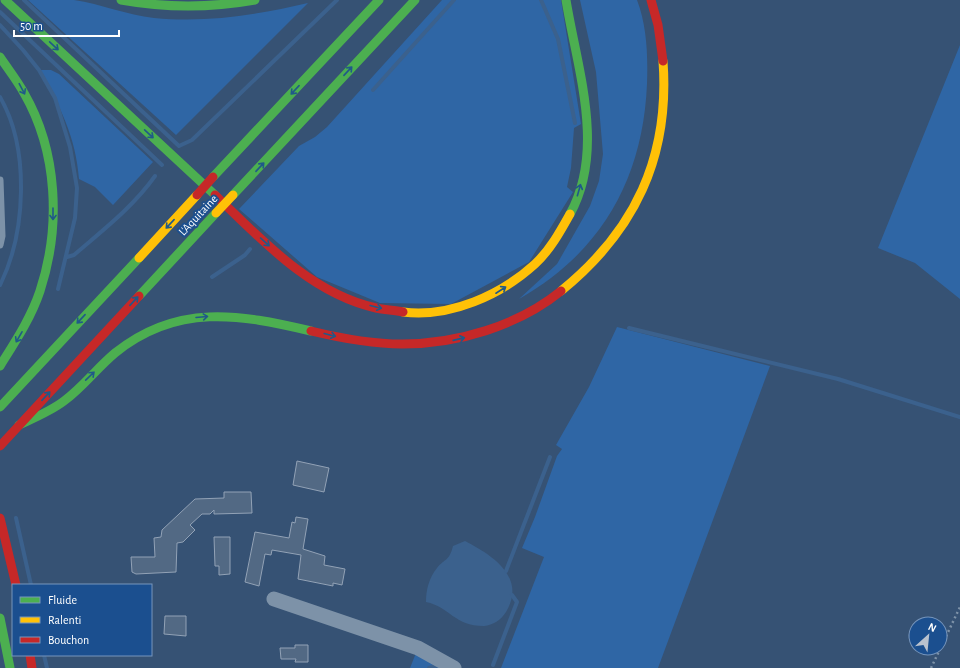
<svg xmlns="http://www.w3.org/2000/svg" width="960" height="668" font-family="'Alegreya Sans',sans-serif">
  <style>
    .green { fill: #2f66a5 }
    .water { fill: #3b618d }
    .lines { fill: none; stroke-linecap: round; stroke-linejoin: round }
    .stream { stroke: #3b618d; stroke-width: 4 }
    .building { fill: #526984; stroke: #92a2b6 }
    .path { stroke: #7d92a8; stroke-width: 2.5; stroke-dasharray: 2 3; stroke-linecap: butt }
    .lane { stroke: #7d92a8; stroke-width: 7 }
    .street { stroke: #7d92a8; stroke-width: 15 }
    .fast { stroke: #4caf50; stroke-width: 9 }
    .slow { stroke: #ffc107; stroke-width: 9 }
    .jam { stroke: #c62828; stroke-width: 9 }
    .slow-bridge { stroke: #ffc107; stroke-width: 9 }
    .jam-bridge { stroke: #c62828; stroke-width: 9 }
    .oneway { stroke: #205989 }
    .labels { text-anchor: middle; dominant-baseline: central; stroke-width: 4; stroke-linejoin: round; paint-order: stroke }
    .street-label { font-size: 12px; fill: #fff; stroke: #1b4f8f }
  </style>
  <rect width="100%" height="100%" fill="#365274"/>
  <path class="green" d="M28,0c15,0 31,0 46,0 27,4 53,15 80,18 53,5 103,-3 154,-15l-132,132z
    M442,0h119l20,124 -7,4 -3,40 -4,19 6,5 -44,70 -78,42 -71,-1 -63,-26 -78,-68 60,-63 16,-9 12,-10z
    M580,0h57c10,26 11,56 10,84 -4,94 -45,168 -128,215l38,-35 33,-58 9,-25 4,-27 -7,-82z
    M960,45v254l-45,-36 -37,-15z
    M39,70h12l8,4 94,88 -40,43 -18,-18 -16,-8c-3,-41 -19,-74 -40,-109z
    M617,327l153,39 -112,302h-157l43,-111 -22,-9 13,-31 22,-61 5,-7 -6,-4 33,-58z
    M418,648l36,20h-44z"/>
  <path class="water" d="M465,541c27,14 62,36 41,71 -5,8 -13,13 -22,14 -30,0 -34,-19 -58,-24 0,-12 3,-24 11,-34 8,-10 12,-6 16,-22z"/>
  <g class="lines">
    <path class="stream" d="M24,0l155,146 13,-6 145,-140
      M541,0l17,39 17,84
      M0,12l162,153
      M0,25l23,25 16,20 16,28 15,49 7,41 -2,30 -17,71
      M373,90l81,-90
      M0,97c30,52 26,136 0,188
      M67,257l7,-2c29,-25 59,-48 81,-79
      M212,277l33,-22 5,-6
      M629,328l209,51 122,38
      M16,518l15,67
      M506,571l44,-114
      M44,655l3,13
      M493,665l24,-63 -5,-7
      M429,668l7,-2"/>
  </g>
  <path class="building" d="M297,461l32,7 -5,24 -31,-7z
    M224,492h27l1,21 -38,1v-4l-4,4h-8l-12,11 5,5 -12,12 -6,1 -1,29 -40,2 -4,-2 -1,-15h24l-1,-19 7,-1 1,-7 33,-31 29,-1z
    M296,517l12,2 -5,30 22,7 -1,9 21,4 -3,16 -9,-2v3l-35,-7 3,-24 -29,-5 -1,5 -6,-1 -6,32 -14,-4 10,-50 34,6 3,-16 3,1z
    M214,537h16v37l-11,1v-9h-4z
    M165,616h21v20l-22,-2z
    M295,645h13v17h-13l1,-3h-15l-1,-11h15z"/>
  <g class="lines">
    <path class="path" d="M931,668l29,-61"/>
    <path class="lane" d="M0,180l2,56 -2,9"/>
    <path class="street" d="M274,599l144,49 36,20"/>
    <path class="fast" d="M5,0l210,195
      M121,0c45,8 89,8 134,0
      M566,0c11,68 40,149 4,214
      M0,57c8,12 17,23 24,36 34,59 37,134 16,198 -9,27 -25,51 -40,75
      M213,177l166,-177
      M233,195l182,-195
      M139,296l77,-83
      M0,407l139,-149
      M19,425c15,-7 32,-14 45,-24 19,-14 33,-33 51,-48 62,-50 124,-39 196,-22
      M0,618l10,50"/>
    <path class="slow" d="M139,258l58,-63
      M561,291c74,-60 109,-134 102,-230
      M403,312c47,6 98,-17 132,-48 15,-14 25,-32 35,-50"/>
    <path class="jam" d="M651,0l7,25 5,36
      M215,195c46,44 96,99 161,113 9,2 18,2 27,4
      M311,331c29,7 60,13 91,13 55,0 116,-18 159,-53
      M0,446l139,-150
      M0,518l16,67
      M30,655l2,13"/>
    <path class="slow-bridge" d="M216,213l17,-18"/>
    <path class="jam-bridge" d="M197,195l16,-18"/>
  </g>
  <defs><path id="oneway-shaft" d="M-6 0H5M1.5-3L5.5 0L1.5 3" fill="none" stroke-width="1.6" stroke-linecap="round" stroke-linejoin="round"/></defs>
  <g class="oneway">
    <use href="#oneway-shaft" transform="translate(54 46) rotate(43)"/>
    <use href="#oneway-shaft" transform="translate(348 71) rotate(-47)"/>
    <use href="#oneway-shaft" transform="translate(22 89) rotate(62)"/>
    <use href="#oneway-shaft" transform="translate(295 90) rotate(133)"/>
    <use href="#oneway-shaft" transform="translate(149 134) rotate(43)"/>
    <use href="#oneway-shaft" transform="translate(260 167) rotate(-47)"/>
    <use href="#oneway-shaft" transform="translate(579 190) rotate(-74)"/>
    <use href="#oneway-shaft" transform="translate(53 214) rotate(90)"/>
    <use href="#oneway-shaft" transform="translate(170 224) rotate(133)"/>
    <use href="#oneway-shaft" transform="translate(265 242) rotate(42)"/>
    <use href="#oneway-shaft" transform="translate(501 290) rotate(-33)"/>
    <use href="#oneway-shaft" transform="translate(134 301) rotate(-47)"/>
    <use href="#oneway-shaft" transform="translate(376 307) rotate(14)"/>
    <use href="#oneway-shaft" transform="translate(202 317) rotate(-5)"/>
    <use href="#oneway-shaft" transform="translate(81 319) rotate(133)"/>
    <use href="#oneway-shaft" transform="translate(330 335) rotate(14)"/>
    <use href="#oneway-shaft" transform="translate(19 337) rotate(120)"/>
    <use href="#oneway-shaft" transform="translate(459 339) rotate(-13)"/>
    <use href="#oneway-shaft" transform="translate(90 376) rotate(-44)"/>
    <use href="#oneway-shaft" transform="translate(46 396) rotate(-47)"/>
  </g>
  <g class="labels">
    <g class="street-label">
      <text transform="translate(198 215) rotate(-47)">L'Aquitaine</text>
    </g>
  </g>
  <rect x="12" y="584" width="140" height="72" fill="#1b4f8f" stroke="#7695bc"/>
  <rect x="20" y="597" width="20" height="6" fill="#4caf50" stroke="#7695bc"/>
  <text x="48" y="604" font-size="12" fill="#ffffff">Fluide</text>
  <rect x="20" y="617" width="20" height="6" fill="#ffc107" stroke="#7695bc"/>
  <text x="48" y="624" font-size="12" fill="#ffffff">Ralenti</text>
  <rect x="20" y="637" width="20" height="6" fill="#c62828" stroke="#7695bc"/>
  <text x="48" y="644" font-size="12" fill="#ffffff">Bouchon</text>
  <g transform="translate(928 636) rotate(27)"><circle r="19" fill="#1b4f8f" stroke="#7695bc"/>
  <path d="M0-3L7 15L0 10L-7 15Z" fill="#b9c2ce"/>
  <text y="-6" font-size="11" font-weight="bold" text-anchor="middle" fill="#ffffff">N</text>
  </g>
  <path d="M14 30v6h105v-6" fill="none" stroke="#ffffff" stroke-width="2"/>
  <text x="20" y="30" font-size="12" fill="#ffffff" stroke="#1b4f8f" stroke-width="3" paint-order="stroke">50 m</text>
</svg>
